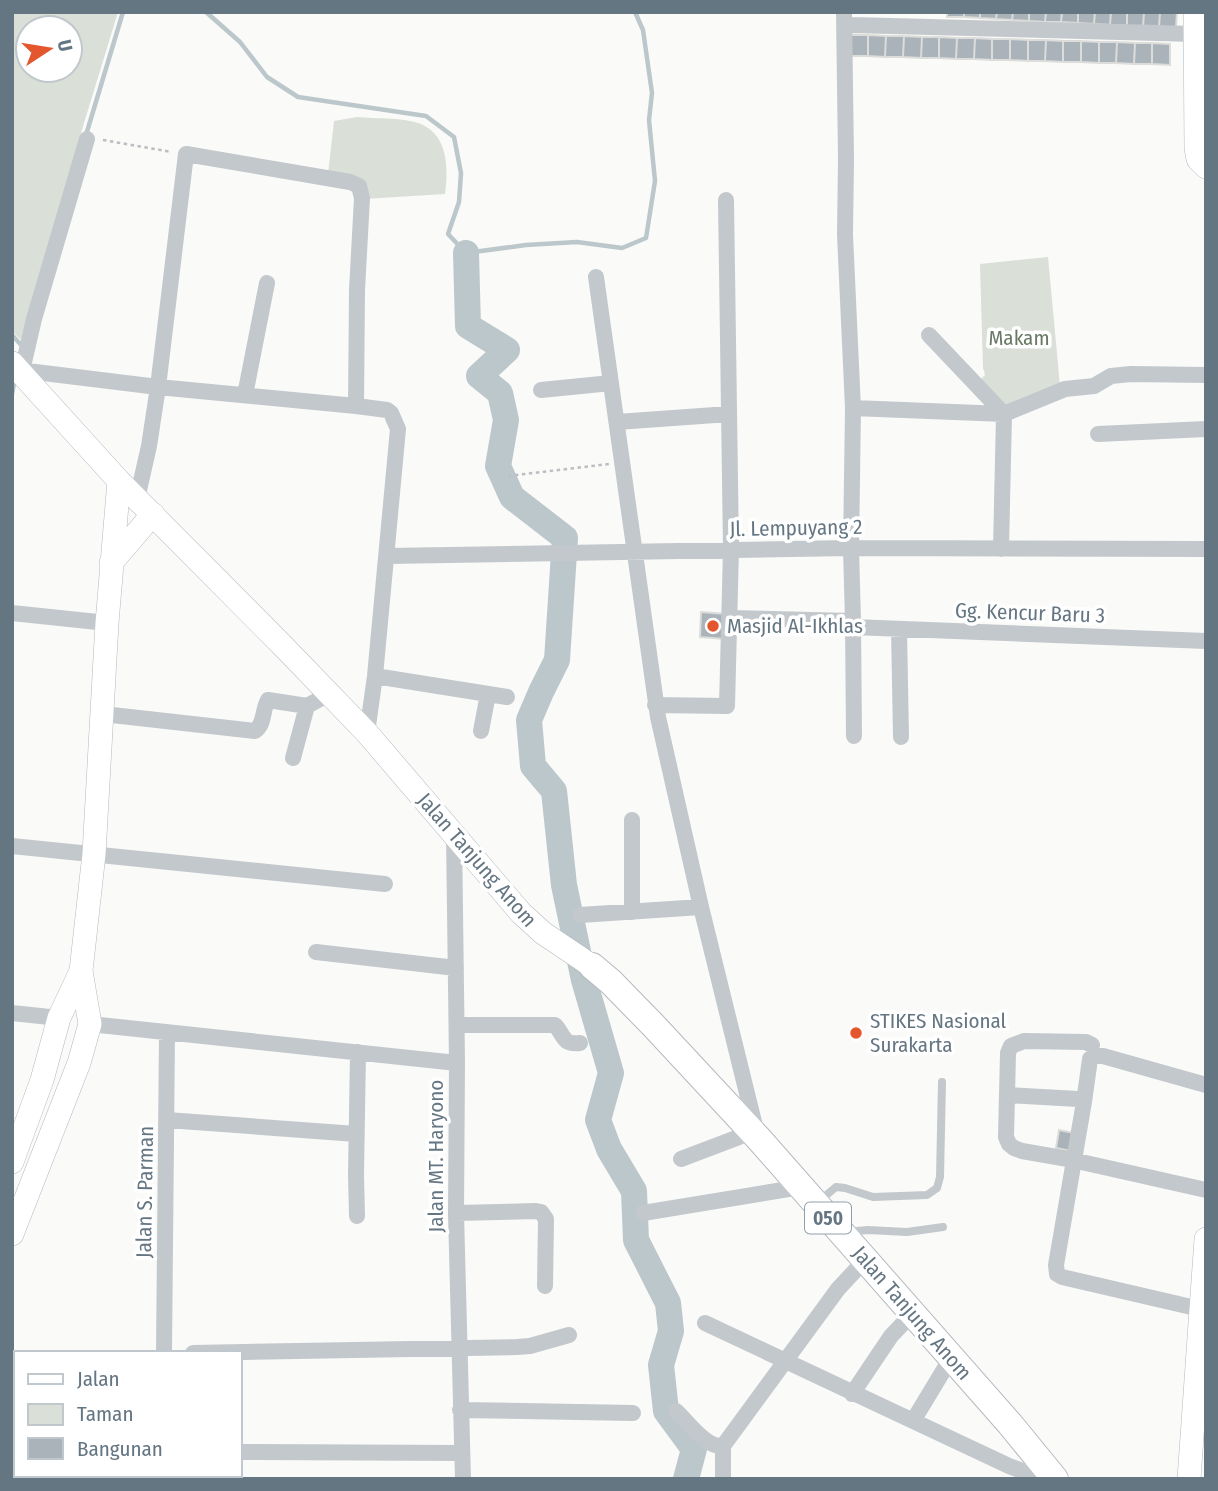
<svg xmlns="http://www.w3.org/2000/svg" width="1218" height="1491" font-family="'Fira Sans Condensed',sans-serif">
  <style>
    .green { fill: #dadfd7; fill-rule: evenodd }
    .lines { fill: none; stroke-linecap: round; stroke-linejoin: round }
    .stream { stroke: #bbc7cb; stroke-width: 4.5 }
    .river { stroke: #bbc7cb; stroke-width: 26 }
    .building { fill: #aab3b9; stroke: #dcdcda; stroke-width: 2 }
    .secondary-casing { stroke: #b3babf; stroke-width: 24 }
    .primary-casing { stroke: #b5babe; stroke-width: 28 }
    .path { stroke: #bbbfc2; stroke-width: 2.5; stroke-dasharray: 3.5 3.5; stroke-linecap: butt }
    .lane { stroke: #c3c8cc; stroke-width: 8 }
    .street { stroke: #c3c8cc; stroke-width: 16 }
    .secondary { stroke: #fff; stroke-width: 23 }
    .primary { stroke: #fff; stroke-width: 26 }
    .poi-dot { fill: #e4572e; stroke: #fff; stroke-width: 2.5 }
    .labels { text-anchor: middle; dominant-baseline: central; stroke-width: 7; stroke-linejoin: round; paint-order: stroke }
    .shield { fill: #fff; stroke: #939fa8; stroke-width: 2 }
    .shield-label { font-size: 19px; font-weight: bold; fill: #657683 }
    .park-label { font-size: 21px; fill: #687a64; stroke: #fff }
    .street-label { font-size: 21px; fill: #657683; stroke: #fff }
    .poi-label { font-size: 21px; fill: #657683; stroke: #fff; text-anchor: start }
  </style>
  <rect width="100%" height="100%" fill="#fafaf8"/>
  <path class="green" d="M12,12h106l-34,111 -63,217 -9,-9zM28,28h42v42h-42z
    M357,117c18,2 50,0 66,8 26,13 25,45 22,69l-80,5 -37,-25 6,-53z
    M1048,257l12,129 -54,22 -25,-29 4,-4 -2,-7 -3,-104z"/>
  <g class="lines">
    <path class="stream" d="M206,12l34,30 27,35 31,20 128,19 28,21 7,36 -2,29 -11,32 18,19 60,-8 51,-3 45,6 24,-10 9,-57 -6,-61 3,-27 -9,-63 -8,-18
      M86,135l37,-123
      M12,335l11,12
      M12,394l3,-16"/>
    <path class="river" d="M466,253l2,73 39,24 -28,26 21,17 6,27 -8,46 14,31 53,41 -8,122 -16,32 -12,28 4,46 21,25 10,94 20,95 27,93 -13,47 11,29 25,42 2,49 32,63 3,28 -10,34 5,46 28,38 -8,30"/>
  </g>
  <path class="building" d="M947,12h17v5h-17z
    M964,12h16v6l-16,-1z
    M980,12h17l-1,7 -16,-1z
    M997,12h16l-1,8 -16,-1z
    M1013,12h16v9l-17,-1z
    M1029,12h17l-1,10 -16,-1z
    M1046,12h16l-1,10h-16z
    M1062,12h16v11l-17,-1z
    M1078,12h17l-1,12 -16,-1z
    M1095,12h16l-1,13 -16,-1z
    M1111,12h16v14l-17,-1z
    M1127,12h17l-1,15 -16,-1z
    M1144,12h16l-1,15h-16z
    M1160,12h17l-1,16 -17,-1z
    M851,35h17v21h-18z
    M868,35l18,1 -1,21 -17,-1z
    M886,36h18l-1,21h-18z
    M904,36l18,1 -1,21 -18,-1z
    M922,37h17v21h-18z
    M939,37l18,1 -1,21 -17,-1z
    M957,38h18l-1,21h-18z
    M975,38l17,1v21l-18,-1z
    M992,39h18v21h-18z
    M1010,39l18,1v21l-18,-1z
    M1028,40h18l-1,21h-17z
    M1046,40l17,1v21l-18,-1z
    M1063,41h18v21h-18z
    M1081,41l18,1v21l-18,-1z
    M1099,42h18l-1,21h-17z
    M1117,42l18,1 -1,21 -18,-1z
    M1135,43h17v21h-18z
    M1152,43l18,1v21l-18,-1z
    M701,612l25,2 -2,25 -24,-2z
    M1059,1130l15,3 -3,18 -15,-3z"/>
  <g class="lines">
    <defs>
      <path id="secondary" d="M1195,12l1,136 2,11 8,8
        M12,363l107,118 165,166 83,86 154,180 22,20 49,33
        M111,563l42,-49
        M12,1162l30,-82 17,-62 22,-47
        M12,1234l67,-171 11,-39 -9,-53 13,-117 13,-231 12,-142
        M1189,1479l17,-240"/>
      <path id="primary" d="M592,966l19,16 42,43 106,114 251,285 45,55"/>
    </defs>
    <use href="#secondary" class="secondary-casing"/>
    <use href="#primary" class="primary-casing"/>
    <path class="path" d="M103,140l69,12
      M508,476l101,-12"/>
    <path class="lane" d="M818,1202l18,-15 9,1 28,9 54,-2 10,-7 3,-11 2,-95
      M846,1232l22,-2 39,2 36,-5"/>
    <path class="street" d="M844,12l2,147 -1,76 8,173 -2,140 2,73 1,115
      M851,25l344,9
      M596,277l62,440 43,190 56,227
      M929,335l75,79
      M19,370l139,17 198,19 31,4 4,3 7,16 -23,247 -8,57
      M22,371l12,-52 53,-180
      M541,390l70,-7
      M245,395l22,-112
      M853,408l151,6 61,-25 29,-3 17,-10 20,-2 75,1
      M617,422l112,-8
      M1098,434l108,-5
      M137,499l12,-53 9,-59 28,-233 164,28 9,4 3,12 -5,92 -1,116
      M1001,549l3,-135
      M387,556l464,-8 355,1
      M12,613l95,10
      M730,618l123,3
      M853,627l353,14
      M899,629l2,108
      M375,676l132,21
      M655,705l72,1 4,-157 -5,-349
      M103,714l152,17c10,-7 7,-21 13,-31l39,6 22,-12
      M481,731l7,-37
      M293,758l14,-52
      M454,834l3,229 -1,150 7,266
      M12,846l373,38
      M632,912v-92
      M580,915l121,-8
      M316,952l140,16
      M12,1013l47,5
      M90,1024l367,39
      M457,1025h98c10,11 7,20 25,18
      M1092,1045l-6,-3 -62,-1 -13,5 -3,7 -2,84 3,7 5,4 8,3 46,8 138,31
      M1007,1095l71,4
      M167,1120l189,14
      M681,1159l58,-22 11,-8
      M456,1213l80,-2 5,1 5,7 -1,67
      M643,1213l158,-26
      M357,1216l-1,-41 2,-123
      M1200,1309l-138,-32 -5,-3 -1,-9 28,-163 6,-43 6,-3h7l103,29
      M705,1323l304,143 35,13
      M164,1353l3,-320
      M193,1353l324,-6 13,-1 39,-11
      M852,1394l39,-58 21,-22
      M460,1410l173,3
      M676,1411c12,11 30,37 47,35l115,-157 27,-29
      M913,1421l38,-63
      M240,1452l222,1
      M161,1479v-4
      M723,1479v-33"/>
    <use href="#secondary" class="secondary"/>
    <use href="#primary" class="primary"/>
  </g>
  <g class="poi-dot">
    <circle cx="713" cy="626" r="7"/>
    <circle cx="856" cy="1033" r="7"/>
  </g>
  <g class="labels">
    <rect class="shield" x="805" y="1202.5" width="46" height="31" rx="5"/>
    <g class="shield-label">
      <text x="828" y="1218">050</text>
    </g>
    <g class="park-label">
      <text x="1019" y="338">Makam</text>
    </g>
    <g class="street-label">
      <text transform="translate(796 528) rotate(-1)">Jl. Lempuyang 2</text>
      <text transform="translate(1030 613) rotate(2)">Gg. Kencur Baru 3</text>
      <text transform="translate(477 860) rotate(49)">Jalan Tanjung Anom</text>
      <text transform="translate(436 1156) rotate(-90)">Jalan MT. Haryono</text>
      <text transform="translate(145 1192) rotate(-89)">Jalan S. Parman</text>
      <text transform="translate(912 1313) rotate(49)">Jalan Tanjung Anom</text>
    </g>
    <g class="poi-label">
      <text x="727" y="626">Masjid Al-Ikhlas</text>
      <text x="870" y="1021">STIKES Nasional<tspan x="870" dy="24">Surakarta</tspan></text>
    </g>
  </g>
  <rect width="1218" height="1491" fill="none" stroke="#657683" stroke-width="28"/>
  <rect x="14" y="1351" width="228" height="126" fill="#ffffff" stroke="#c1c8cd" stroke-width="2"/>
  <rect x="28" y="1374" width="35" height="10" fill="#ffffff" stroke="#c1c8cd" stroke-width="2"/>
  <text x="77" y="1386" font-size="21" fill="#657683">Jalan</text>
  <rect x="28" y="1404" width="35" height="21" fill="#dadfd7" stroke="#c1c8cd" stroke-width="2"/>
  <text x="77" y="1421" font-size="21" fill="#657683">Taman</text>
  <rect x="28" y="1438" width="35" height="21" fill="#aab3b9" stroke="#c1c8cd" stroke-width="2"/>
  <text x="77" y="1456" font-size="21" fill="#657683">Bangunan</text>
  <g transform="translate(49 49) rotate(78)"><circle r="33" fill="#ffffff" stroke="#c1c8cd" stroke-width="2"/>
  <path d="M0-5L12 26L0 18L-12 26Z" fill="#e4572e"/>
  <text y="-10" font-size="19" font-weight="bold" text-anchor="middle" fill="#657683">U</text>
  </g>
</svg>
